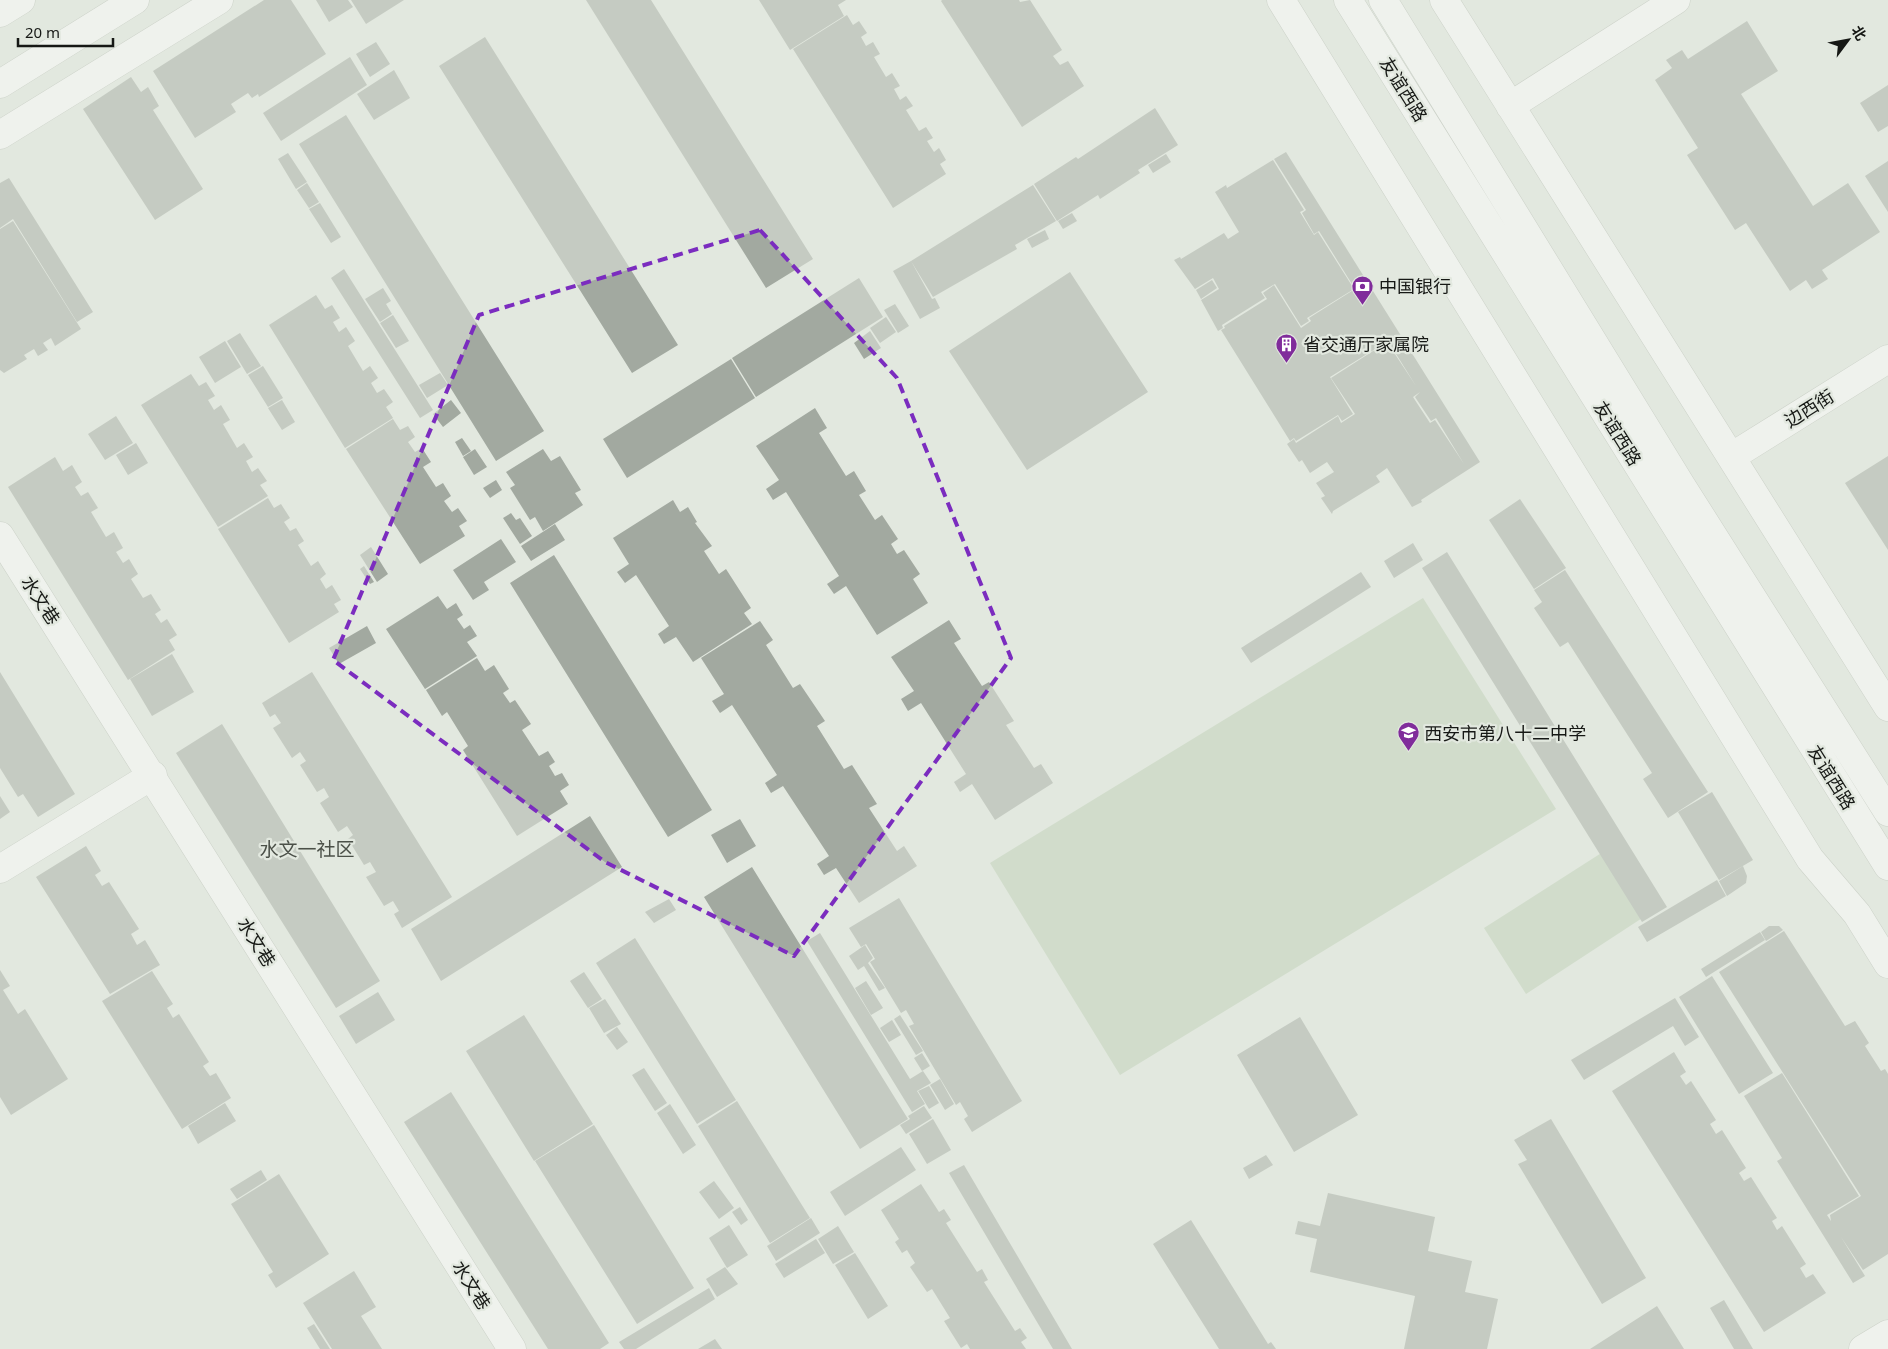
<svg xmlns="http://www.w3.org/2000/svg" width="1888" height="1349" font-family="'Noto Sans','Noto Sans SC',sans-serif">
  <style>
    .green { fill: #bccfb4 }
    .building { fill: #a2a9a0; fill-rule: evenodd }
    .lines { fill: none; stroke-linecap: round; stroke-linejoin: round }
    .minor-casing { stroke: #b3b9b0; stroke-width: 29 }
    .major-casing { stroke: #b3b9b0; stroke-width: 29 }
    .minor { stroke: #fff; stroke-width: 28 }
    .major { stroke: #fff; stroke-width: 28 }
    .marked { fill: none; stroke: #7b2cbf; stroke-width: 4; stroke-dasharray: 10 6; stroke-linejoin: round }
    .labels { text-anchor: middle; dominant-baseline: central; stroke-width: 4.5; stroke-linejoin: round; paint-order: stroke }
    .street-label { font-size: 18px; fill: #161815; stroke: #e2e8df }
    .poi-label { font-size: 18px; fill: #161815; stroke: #e2e8df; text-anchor: start }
    .neighbourhood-label { font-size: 19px; fill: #4b5048; stroke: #e2e8df }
  </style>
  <rect width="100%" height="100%" fill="#e2e8df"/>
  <path class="green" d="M1423,598l133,211 -436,266 -130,-212z
    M1617,843l42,64 -133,87 -42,-66z"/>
  <path class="building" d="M264,0h27l35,54 -67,43 -1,-3 -6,4 -4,-5 -17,11 5,8 -41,26 -42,-67z
    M316,0h32l5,7 -24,15z
    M351,0h53l-38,24z
    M586,0h65l162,259 -47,29z
    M759,0h87l-8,5 6,11 -54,34z
    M942,0h77l1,2 10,-2 32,50 -9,6 7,9 8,-4 16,25 -62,41 -81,-126z
    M847,15l6,10 6,-4 8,12 -6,4 5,9 7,-4 7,12 -6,3 12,20 6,-4 8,13 -6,3 6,11 6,-4 7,10 -7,4 13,21 7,-4 7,11 -6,3 7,11 5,-4 7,12 -6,4 6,10 -53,34 -100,-159z
    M1747,21l31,50 -37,23 72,112 35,-23 32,49 -58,38 6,9 -16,10 -6,-9 -16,11 -44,-68 -11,7 -48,-75 11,-7 -43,-68 17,-12 -6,-8 16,-10 6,9z
    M485,37l193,308 -46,28 -193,-307z
    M376,42l14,22 -20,13 -14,-23z
    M350,57l17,28 -86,56 -18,-28z
    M394,70l16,28 -36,22 -17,-26z
    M131,77l10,15 7,-5 11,19 -6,4 50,79 -48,31 -72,-111z
    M1888,85v41l-10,6 -18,-29z
    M1155,108l23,37 -40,25 2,3 -40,26 -2,-4 -41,26 -23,-37 42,-27 2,2z
    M346,115l198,316 -48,30 -197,-317z
    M1286,152l194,310 -59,38 1,2 -10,5 -25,-39 -11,8 4,6 -47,29 -1,3 -11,-16 4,-2 -9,-13 18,-11 -7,-10 -17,11 -8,-13 -3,2 -12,-18 7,-5 2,4 42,-27 3,7 14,-9 -24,-36 56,-36 29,44 -28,-45 -58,36 23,37 -11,7 -4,-6 -42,26 -2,-3 -4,3 -69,-111 4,-2 -1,-2 43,-27 -4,-6 11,-8 27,43 10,-7 -2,-3 46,-29 -36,-58 -5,3 -12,-21 4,-3 -32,-51zM1420,392l-5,5 16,24 5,-3 28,46 -29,-44 -5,3 -17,-26z
    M288,153l19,29 -11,7 -18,-30z
    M1166,154l5,8 -18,11 -5,-8z
    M1273,160l31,50 -4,2 14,23 4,-3 36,57 -47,29 2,3 -8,5 -26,-42 -14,8 4,6 -43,27 1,3 -5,3 -17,-31 18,-11 -6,-11 -18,11 -21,-29 6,-3 1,2 43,-26 4,6 11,-7 -24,-40 11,-7 1,3z
    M1888,161v51l-23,-36z
    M9,178l84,134 -16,10 -64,-103 -13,9v-45z
    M307,183l12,19 -10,6 -12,-18z
    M1033,185l23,36 -41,24 2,4 -84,48 -22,-36z
    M320,203l21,34 -10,6 -22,-34z
    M1072,213l5,8 -14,8 -5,-8z
    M13,221l68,108 -26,17 -4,-8 -8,5 5,7 -10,6 -4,-7 -10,6 3,4 -23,14 -4,-3v-141z
    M1045,230l4,9 -17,9 -5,-9z
    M911,261l21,38 3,-1 5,10 -20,11 -27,-48z
    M344,269l89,141 -13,8 -89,-140z
    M1070,272l78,120 -121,78 -78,-119z
    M859,278l24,39 -127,80 -24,-39z
    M1212,280l5,8 -16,11 -5,-9z
    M383,288l8,13 -5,3 6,10 -12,8 -15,-23z
    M316,295l9,14 7,-4 8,13 -7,4 6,10 7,-5 9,14 -7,5 15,25 7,-5 8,12 -7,5 6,10 7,-4 9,13 -7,5 7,11 -48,30 -76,-123z
    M895,304l14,22 -11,7 -14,-23z
    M393,315l16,26 -13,7 -16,-25z
    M886,317l10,15 -16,11 -10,-15z
    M870,331l11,17 -17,11 -10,-16z
    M240,333l21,33 -14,8 -20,-33z
    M225,341l16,26 -26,16 -16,-26z
    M731,359l24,39 -128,80 -24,-39z
    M263,366l20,32 -15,9 -20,-32z
    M440,373l8,12 -21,13 -8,-13z
    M191,374l8,12 7,-4 9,14 -7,4 6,10 7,-5 9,15 -7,4 14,24 7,-5 9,14 -7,4 6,11 6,-4 9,13 -7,4 8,11 -50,31 -77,-122z
    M282,400l13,22 -13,8 -14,-22z
    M451,400l10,13 -18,14 -10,-13z
    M815,408l12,20 -8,5 27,43 8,-5 12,20 -7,4 16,25 7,-5 16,24 -7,5 6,10 7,-4 16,24 -7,5 15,24 -51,32 -31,-49 -12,8 -7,-10 12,-8 -53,-84 -13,8 -7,-11 13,-9 -23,-34z
    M116,416l17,27 -28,17 -17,-26z
    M393,419l7,11 8,-4 7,11 -7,5 7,10 7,-4 9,14 -8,5 13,20 7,-4 8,13 -7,5 8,11 6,-4 9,13 -8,5 6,10 -45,28 -74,-115z
    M462,438l9,13 -8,5 -8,-14z
    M136,443l12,20 -20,12 -12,-20z
    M475,449l12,18 -13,8 -11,-18z
    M543,449l8,12 9,-5 21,34 -6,3 8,12 -40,26 -8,-14 -5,3 -20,-32 5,-3 -9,-13z
    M1888,456v94l-43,-67z
    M55,457l8,14 9,-6 10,17 -7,5 6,9 7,-4 10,16 -7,4 15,25 8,-5 9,16 -7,4 7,11 6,-4 9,15 -7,5 12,19 8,-4 10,16 -6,4 6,9 6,-4 10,16 -8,5 6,10 -47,30 -120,-193z
    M496,480l6,10 -12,8 -7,-10z
    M268,498l6,10 7,-4 9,14 -6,4 6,9 6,-3 8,13 -6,4 13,21 7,-5 8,13 -6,5 6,10 6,-4 9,15 -7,4 5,8 -50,31 -71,-114z
    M1520,499l46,69 -32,21 -45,-69z
    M673,500l7,12 8,-5 9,15 -2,1 17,23 -8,5 15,23 7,-5 25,39 -7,5 8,11 -59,38 -17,-25 -12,7 -6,-10 11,-8 -33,-51 -11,8 -8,-11 12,-8 -16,-26z
    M511,513l5,7 4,-2 12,18 -12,8 -17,-26z
    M555,524l10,16 -34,21 -10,-15z
    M501,539l15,23 -32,20 5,8 -16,10 -20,-30z
    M1413,543l10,17 -29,18 -10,-17z
    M371,547l17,27 -11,8 -17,-27z
    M1447,552l220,355 -25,15 -220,-354z
    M554,555l158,255 -44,27 -158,-254z
    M364,566l10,16 -4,2 -10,-15z
    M1565,570l143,222 -40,26 -25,-39 9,-6 -84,-131 -8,5 -26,-39 8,-6 -8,-12z
    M1361,572l10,15 -120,76 -10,-15z
    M438,596l9,13 9,-6 7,12 -6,4 7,10 6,-4 7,11 -10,6 10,14 -52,33 -39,-60z
    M949,620l12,19 -7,4 28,43 7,-4 25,39 -8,4 28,43 7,-4 12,19 -58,37 -23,-36 -12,8 -6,-10 12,-8 -45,-71 -13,8 -7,-12 13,-8 -23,-34z
    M760,621l13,19 -7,5 27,43 7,-4 25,37 -8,5 27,43 8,-4 25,39 -8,4 28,43 7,-5 13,20 -58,37 -23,-35 -12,7 -7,-11 12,-8 -46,-70 -12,7 -6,-10 12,-8 -45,-70 -12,8 -8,-12 12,-7 -23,-36z
    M367,626l9,17 -37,21 -10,-16z
    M172,654l22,38 -42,24 -22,-37z
    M477,658l8,13 9,-6 15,24 -6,4 7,10 5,-3 16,24 -9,6 17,26 9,-5 7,11 -6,4 6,10 7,-3 7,12 -9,6 8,13 -51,32 -54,-86 5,-4 -21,-34 -5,4 -16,-26z
    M0,672l75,122 -37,23 -15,-23 -5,3 -18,-29z
    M312,672l140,225 -50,31 -8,-14 5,-3 -6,-10 -9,5 -18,-29 10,-5 -6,-10 -6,3 -16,-26 5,-4 -6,-9 -9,6 -18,-29 9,-6 -5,-9 -7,4 -17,-27 6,-4 -6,-9 -8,6 -19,-30 8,-5 -6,-9 -5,3 -8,-14z
    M222,724l158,257 -44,27 -160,-255z
    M1712,792l41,68 -34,20 -41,-68z
    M0,796l10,16 -10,7z
    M590,816l32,51 -181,114 -30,-52z
    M740,819l16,27 -29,17 -16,-28z
    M86,846l15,25 -6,4 7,11 7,-4 30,47 -8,5 6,11 8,-5 15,25 -50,29 -74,-117z
    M1743,866l4,10 -1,7 -19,13 -8,-15z
    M752,867l156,252 -48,30 -156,-252z
    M1717,880l9,16 -79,46 -9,-15z
    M899,898l123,203 -50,31 -8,-13 4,-3 -8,-14 -4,3 -47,-79 5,-2 -8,-14 -5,3 -31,-51 5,-3 -9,-15 -5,3 -12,-19z
    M669,899l7,11 -22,13 -9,-11z
    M1769,926h10l4,4 -17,11 -5,-9z
    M1784,931l61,95 10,-5 14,22 -4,3 16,25 4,-2 3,5v180l-25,16 -22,-33 24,39 -12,7 -76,-122 5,-3 -38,-62 38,-23 77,123 -32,19 4,6 -1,-6 31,-19 -142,-224z
    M1760,932l5,8 -59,37 -5,-8z
    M820,933l90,146 13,-8 8,12 -14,8 8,13 -13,8 -105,-171z
    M635,938l101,162 -39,24 -101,-161z
    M865,945l8,13 -5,5 17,25 -6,3 -15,-25 -6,4 -9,-14z
    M0,970l10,16 -7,4 15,24 7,-5 43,70 -57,36 -11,-18z
    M152,971l21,33 -6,4 6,10 6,-4 30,48 -6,4 7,10 6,-3 15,25 -49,31 -80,-128z
    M584,972l18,27 -14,9 -18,-27z
    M1712,976l61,97 -34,21 -60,-97z
    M866,981l17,27 -12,7 -16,-27z
    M378,992l17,28 -39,24 -17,-28z
    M1675,998l24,39 -14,9 -12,-20 -89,54 -13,-20z
    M605,999l16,25 -17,9 -15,-25z
    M524,1015l69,109 -59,37 -68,-110z
    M900,1015l23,36 -7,4 -22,-36z
    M1300,1017l58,98 -64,37 -57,-97z
    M892,1020l9,15 -12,7 -9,-14z
    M617,1027l11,15 -11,8 -11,-15z
    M1674,1052l12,20 -6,4 6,9 5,-4 25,39 -6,4 6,10 6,-4 24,38 -7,5 5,8 7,-4 26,41 -5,3 5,9 5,-4 24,38 -6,4 6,10 7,-4 13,19 -62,39 -152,-241z
    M922,1053l8,13 -8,5 -8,-13z
    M644,1068l23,35 -12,8 -23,-36z
    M940,1079l14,25 -9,6 -15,-25z
    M929,1086l10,17 -10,6 -11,-18z
    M451,1092l158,251 -9,6h-52l-144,-227z
    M737,1101l73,117 -40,25 -72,-117z
    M225,1103l11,18 -38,23 -10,-18z
    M670,1104l26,41 -13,9 -26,-41z
    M924,1106l8,12 -26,16 -6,-9 10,-6 -2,-3z
    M933,1119l18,31 -24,14 -18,-30z
    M1551,1119l95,159 -44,26 -84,-140 9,-4 -13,-20z
    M594,1125l100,163 -57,36 -102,-163z
    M901,1147l15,23 -71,46 -15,-24z
    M1266,1155l7,10 -24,14 -6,-11z
    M964,1165l108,184h-19l-104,-176z
    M261,1170l6,10 -30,19 -7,-10z
    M279,1174l50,80 -53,34 -8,-13 5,-3 -42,-68z
    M714,1181l20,27 -15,11 -20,-27z
    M921,1184l18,28 5,-3 7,11 -5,3 31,49 5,-3 6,11 -4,2 31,49 5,-3 7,10 -6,4 5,7h-56l-3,-5 -6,4 -17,-27 6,-3 -18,-29 -5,3 -17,-25 5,-4 -8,-13 -5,3 -7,-11 4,-3 -18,-29z
    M1328,1193l107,24 -7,34 44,10 -7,31 33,7 -11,50h-83l11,-53 -105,-24 7,-33 -22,-5 3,-13 22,5z
    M740,1207l8,13 -7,5 -9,-13z
    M811,1218l9,15 -44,28 -9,-15z
    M1191,1220l77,124 3,-2 5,7h-57l-66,-105z
    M729,1225l19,30 -21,13 -18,-30z
    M838,1226l16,26 -21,12 -15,-25z
    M816,1239l9,14 -41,25 -9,-14z
    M855,1253l33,53 -20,13 -33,-54z
    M725,1267l13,17 -21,13 -11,-18z
    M354,1271l22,36 -15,9 21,33h-50l-29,-46z
    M709,1288l6,11 -79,50h-12l-5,-7z
    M1724,1300l29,49h-19l-24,-41z
    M1657,1306l27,43h-94z
    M314,1324l16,25h-10l-13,-21z
    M715,1339l7,10h-24z"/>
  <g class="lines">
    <defs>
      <path id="minor" d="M1281,0l529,859 47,55 31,50
        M1444,0l444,707
        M1510,106l166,-106
        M0,135l219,-135
        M1731,457l157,-98
        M0,536l512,813
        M0,869l153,-94
        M1863,1349l25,-15"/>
      <path id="major" d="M1348,0l540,866
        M1383,0l298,485 207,327
        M0,13l21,-13
        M0,84l135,-84"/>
    </defs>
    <use href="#minor" class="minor-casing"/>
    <use href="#major" class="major-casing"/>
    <use href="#minor" class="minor"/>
    <use href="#major" class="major"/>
  </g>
  <path d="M0 0H1888V1349H0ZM760,230l137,148 114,280 -217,298 -189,-94 -272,-202 146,-345z" fill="#e2e8df" fill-opacity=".55" fill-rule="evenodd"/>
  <path class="marked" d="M760,230l137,148 114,280 -217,298 -189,-94 -272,-202 146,-345z"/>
  <defs>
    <symbol id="bank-pin" viewBox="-11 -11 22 30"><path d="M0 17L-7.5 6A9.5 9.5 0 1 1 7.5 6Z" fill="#802c9b" stroke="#e2e8df"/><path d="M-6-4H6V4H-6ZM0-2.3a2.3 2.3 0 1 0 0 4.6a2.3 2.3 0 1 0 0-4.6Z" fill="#fff"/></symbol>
    <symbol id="building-pin" viewBox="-11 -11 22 30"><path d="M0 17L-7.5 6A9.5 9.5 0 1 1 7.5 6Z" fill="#802c9b" stroke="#e2e8df"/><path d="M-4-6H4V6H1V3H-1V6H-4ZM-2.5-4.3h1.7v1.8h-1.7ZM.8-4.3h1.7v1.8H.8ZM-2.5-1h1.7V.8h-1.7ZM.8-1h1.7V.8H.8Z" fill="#fff"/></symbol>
    <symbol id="school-pin" viewBox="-11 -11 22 30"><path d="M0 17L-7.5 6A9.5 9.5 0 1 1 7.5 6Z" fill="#802c9b" stroke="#e2e8df"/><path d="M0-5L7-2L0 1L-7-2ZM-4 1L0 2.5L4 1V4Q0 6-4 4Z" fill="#fff"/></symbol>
  </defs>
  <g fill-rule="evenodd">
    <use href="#bank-pin" x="1350" y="274" width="25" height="34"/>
    <use href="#building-pin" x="1274" y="332" width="25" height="34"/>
    <use href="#school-pin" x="1396" y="720" width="25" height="34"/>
  </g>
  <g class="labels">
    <g class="street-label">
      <text transform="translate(1404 89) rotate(58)">友谊西路</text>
      <text transform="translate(1809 408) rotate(-32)">边西街</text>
      <text transform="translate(1618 433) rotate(58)">友谊西路</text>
      <text transform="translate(41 600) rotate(57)">水文巷</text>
      <text transform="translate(1832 777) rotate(58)">友谊西路</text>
      <text transform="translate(257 942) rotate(58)">水文巷</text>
      <text transform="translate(472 1285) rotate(58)">水文巷</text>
    </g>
    <g class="poi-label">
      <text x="1379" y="286">中国银行</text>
      <text x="1303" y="344">省交通厅家属院</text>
      <text x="1424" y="733">西安市第八十二中学</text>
    </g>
    <g class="neighbourhood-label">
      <text x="307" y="849">水文一社区</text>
    </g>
  </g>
  <g transform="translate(1848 40) rotate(58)" stroke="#e2e8df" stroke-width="4" paint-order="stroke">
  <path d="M0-4L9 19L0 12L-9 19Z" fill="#161815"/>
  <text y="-8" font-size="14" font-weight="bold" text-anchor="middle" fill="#161815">北</text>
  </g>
  <path d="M18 38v8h95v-8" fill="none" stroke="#161815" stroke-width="2.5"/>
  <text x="25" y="38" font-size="15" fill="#161815" stroke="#e2e8df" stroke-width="4" paint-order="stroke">20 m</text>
</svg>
